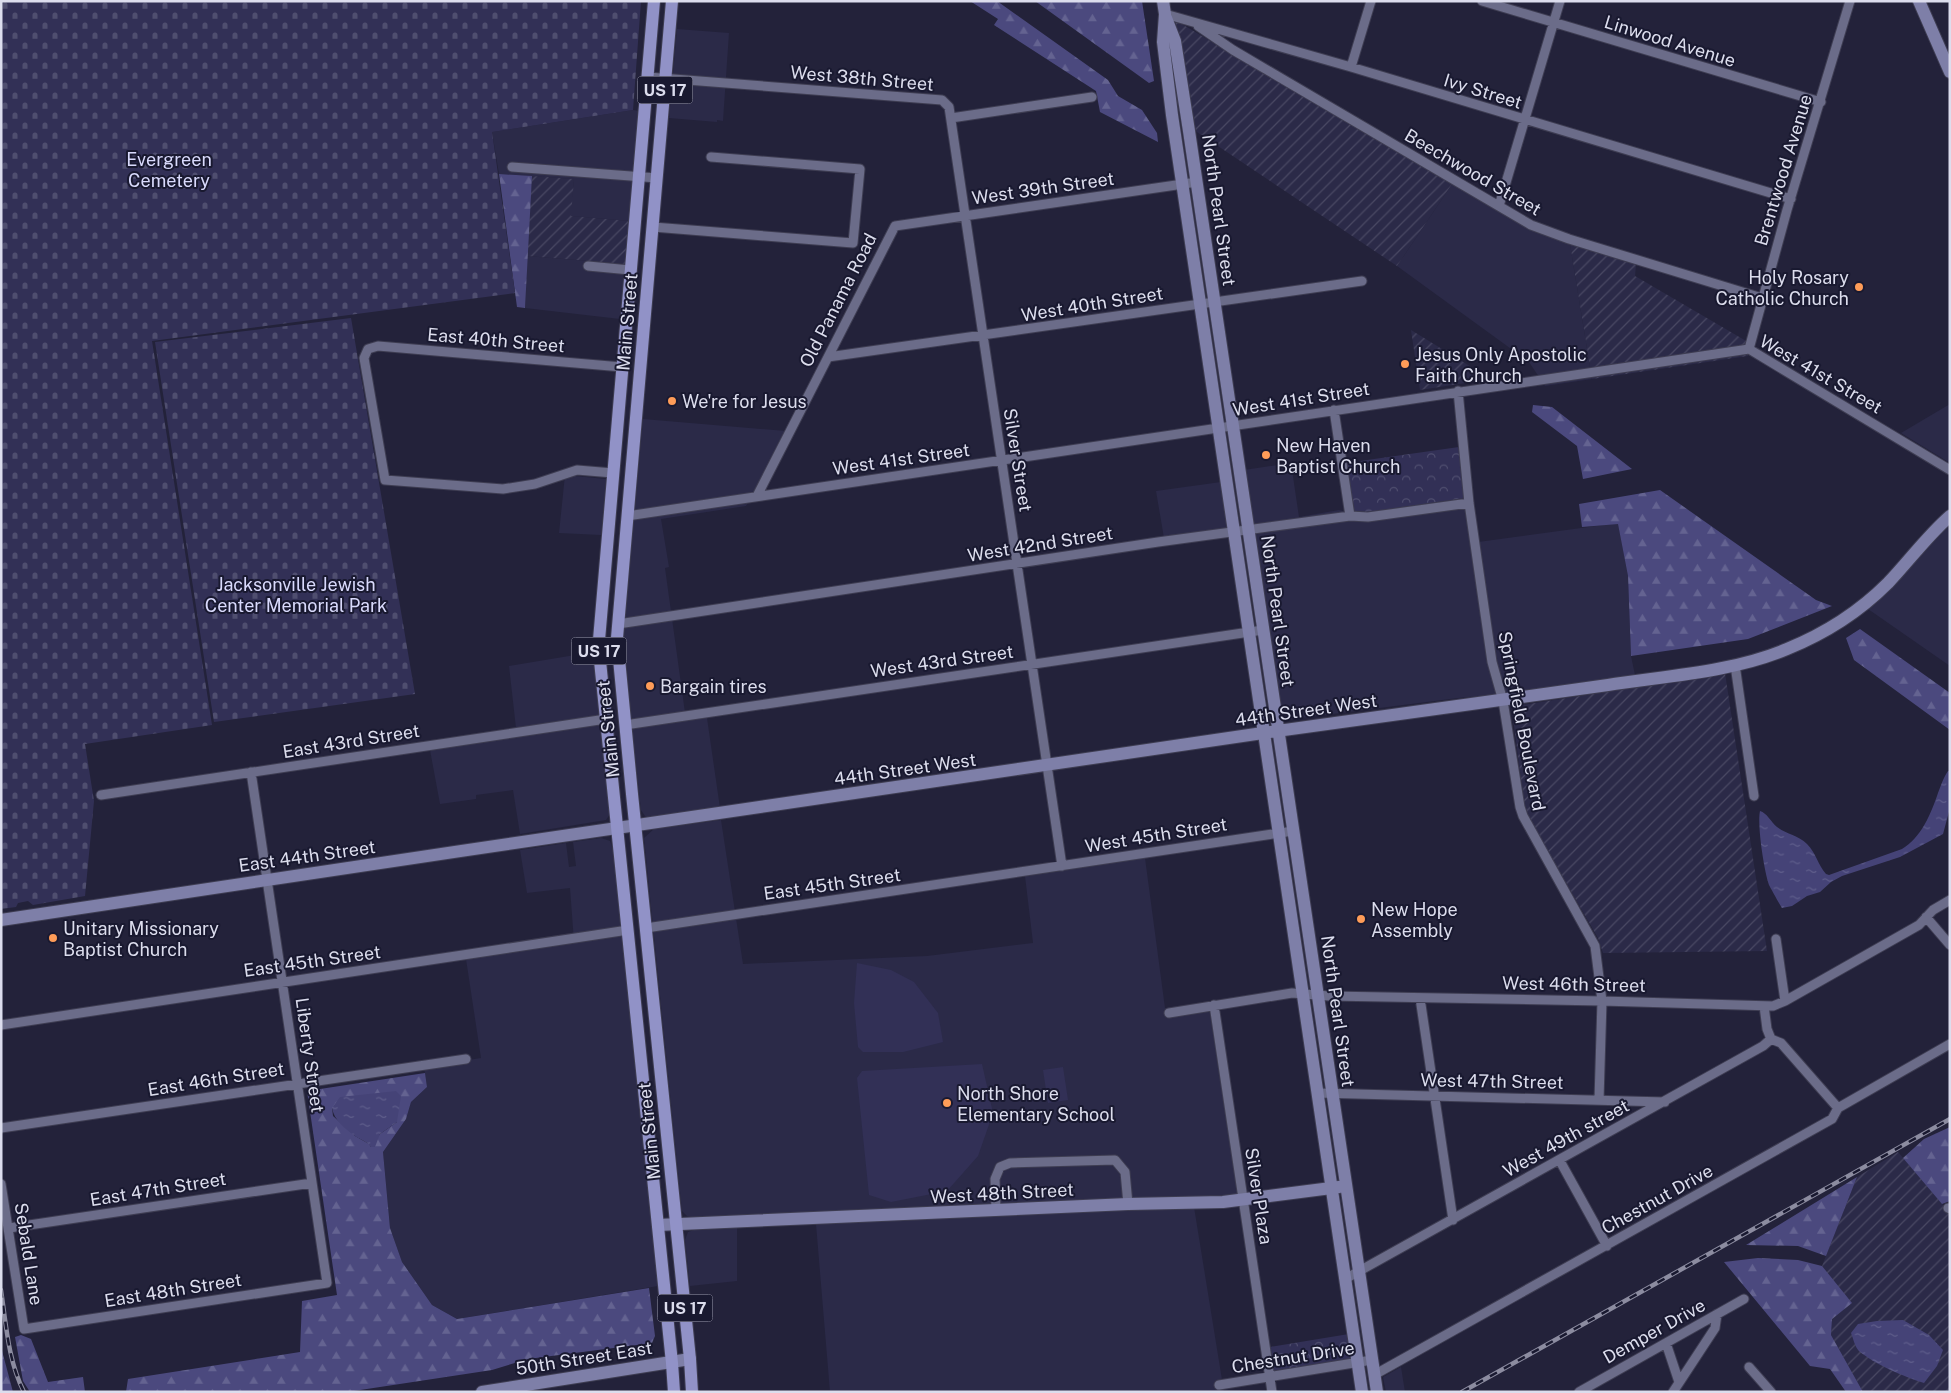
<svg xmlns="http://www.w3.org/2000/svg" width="1951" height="1393" font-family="'Public Sans',sans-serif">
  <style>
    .built { fill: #2b2a48 }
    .industrial { fill: url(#industrial-furrows) }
    .forest { fill: url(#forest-firs); fill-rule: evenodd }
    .cemetery { fill: url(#cemetery-stones) }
    .park { fill: url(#park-crowns) }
    .pitch { fill: #323056 }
    .water { fill: url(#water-ripples) }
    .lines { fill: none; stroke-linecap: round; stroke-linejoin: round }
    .street-casing { stroke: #3e3d52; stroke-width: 11 }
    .secondary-casing { stroke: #3e3d52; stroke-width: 14 }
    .primary-casing { stroke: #3e3d52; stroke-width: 14 }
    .street { stroke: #6b6c89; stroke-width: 9 }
    .secondary { stroke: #7e7fa8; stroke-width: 12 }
    .primary { stroke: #9192c7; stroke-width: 12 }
    .rail-casing { stroke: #8c8ca0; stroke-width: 4.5 }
    .rail { stroke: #191930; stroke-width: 2.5; stroke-dasharray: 8; stroke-linecap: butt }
    .poi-dot { fill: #fe9c58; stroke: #191930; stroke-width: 2 }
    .labels { text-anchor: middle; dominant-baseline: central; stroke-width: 4; stroke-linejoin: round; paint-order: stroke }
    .shield { fill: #191930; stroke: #a2a2b4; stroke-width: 1 }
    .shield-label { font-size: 16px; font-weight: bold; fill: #dcdded }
    .street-label { font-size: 18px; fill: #dcdded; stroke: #191930 }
    .park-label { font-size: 18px; fill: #d9dafc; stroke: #191930 }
    .poi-label { font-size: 18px; fill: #dcdded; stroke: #191930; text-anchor: start }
  </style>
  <defs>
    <pattern id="industrial-furrows" width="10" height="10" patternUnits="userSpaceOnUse" patternTransform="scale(1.25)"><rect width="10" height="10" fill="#2b2a48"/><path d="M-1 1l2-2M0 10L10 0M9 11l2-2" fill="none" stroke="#494863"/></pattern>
    <pattern id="forest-firs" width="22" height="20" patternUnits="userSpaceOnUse" patternTransform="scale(1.25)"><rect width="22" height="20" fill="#4b497e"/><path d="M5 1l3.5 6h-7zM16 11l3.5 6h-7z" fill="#646391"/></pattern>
    <pattern id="cemetery-stones" width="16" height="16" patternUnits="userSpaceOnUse" patternTransform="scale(1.25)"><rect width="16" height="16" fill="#323056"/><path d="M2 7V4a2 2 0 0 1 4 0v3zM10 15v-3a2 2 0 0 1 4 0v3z" fill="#4f4e6f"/></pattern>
    <pattern id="park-crowns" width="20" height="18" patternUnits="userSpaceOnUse" patternTransform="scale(1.25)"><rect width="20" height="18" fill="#323056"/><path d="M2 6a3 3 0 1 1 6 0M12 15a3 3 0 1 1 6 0" fill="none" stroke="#4f4e6f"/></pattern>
    <pattern id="water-ripples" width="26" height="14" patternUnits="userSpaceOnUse" patternTransform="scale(1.25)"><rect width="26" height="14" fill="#454377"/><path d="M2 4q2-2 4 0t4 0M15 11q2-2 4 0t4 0" fill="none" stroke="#5f5e8b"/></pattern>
  </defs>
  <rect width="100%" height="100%" fill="#23223a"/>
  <path class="built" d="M677,29l52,4 -6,88 -6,-1v2l-48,-4z
    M633,110l6,1 -10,110 -59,-5 4,-37 -75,-5 -7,-42z
    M1452,184l83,48 35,12 22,135 -47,7 -16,-24 -132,-96z
    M527,256l99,8 -6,55 -95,-11z
    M1950,404v59l-49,-30z
    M643,419l143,12 -40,75 -85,13 8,48 -4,1 21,152 21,-2 13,90 -71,10 -4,-2 -4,-6 -9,-82 -8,-93z
    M1291,463l8,54 40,-7 16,4 110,-16 6,45 147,-20 10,53 3,80 4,19 -142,20 -35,3 -173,22 -2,-2 -39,-248z
    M565,475l41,4 -5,56 -42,-2z
    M1221,482l7,46 -64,10 -8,-47z
    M1950,523v143l-82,-57z
    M593,652l17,162 -4,6 -86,14 -7,-44 -37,5v4l-36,5 -10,-54 87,-13 -8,-71z
    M721,820l22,144 184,-8 106,-13 -8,-67 120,-18 20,150 43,-6 30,195 -544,21 -7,-2 -5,-5 -38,-373 10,-9z
    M601,838l9,3 3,8 45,437 -201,33 -25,-14 -30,-43 -12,-34 -7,-76 23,-33 5,-17 16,-15 -3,-20 57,-9 -15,-99 108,-17 -4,-54 -43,5 -7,-43 46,-7 3,24 7,-1 -3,-24z
    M1194,1207l30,185h-394l-14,-168z
    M737,1227v54l-47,5 -5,-46 3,-8 6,-2z
    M1401,1367l4,25h-19l-3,-15z"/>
  <path class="industrial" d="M1175,20l277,164 -55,82 -203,-136z
    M532,176l42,3 -3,37 58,5 -3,43 -99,-8z
    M1570,244l66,20 -1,12 118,69 -5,11 -156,23z
    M1411,330l80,49 -71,11z
    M1725,673l42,278 -164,2 -5,-15 -70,-121 -4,-15 -12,-92 2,-3 8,-2z
    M1898,1152l52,61v179h-87l-32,-57 1,-16 -10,-53 35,-89z"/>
  <path class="forest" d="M970,1h27l111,79 10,16 24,14 15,23 1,9 -58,-30 -4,-21 -102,-66 4,-6z
    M1035,1h107l12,80 -5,2z
    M499,174l33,2 -7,132 -8,-1z
    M1533,405l19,2 80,62 -49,10 -6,-33 -45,-34z
    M1660,490l156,110 16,6 -84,33 -117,17 -3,-80 -10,-52 -36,3 -3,-23z
    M1860,629l90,64v37l-96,-70 -8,-22z
    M425,1073l2,14 -16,15 -5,17 -23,33 7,76 12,34 30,43 25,14 192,-31 6,48 -3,7 -124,16 -36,11 -145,22h-221l2,-13 172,-27 2,-51 35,-6 -30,-204zM332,1108l65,14 -17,12 -9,13 -2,-3 -14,-8 -22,-20z
    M1950,1127v74l-8,3 -39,-46 21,-19z
    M1857,1177l-31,79 -28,-10 -52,-1z
    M1758,1258l40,2 24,6 30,37 -20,16 -1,16 32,57h-17l-16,-23 -20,-3 -86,-104z
    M21,1335l10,4 17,43 35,-5 2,15h-55l-7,-11 -8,-44z
    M1,1347l12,45h-12z"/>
  <path class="cemetery" d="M1,1h640l-8,109 -141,22 23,161 -363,48 60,384 -127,19 9,57 -9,95 -52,9 -5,-4 -10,2 -2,4 -15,2z
    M351,318l64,376 -201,28 -59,-380z"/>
  <path class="park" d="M1459,447l6,51 -110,16 -9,-51z
    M1349,1334l3,25 -78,14 -4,-26z"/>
  <path class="pitch" d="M857,963l34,7 23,12 24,31 5,29 -40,10h-40l-5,-5 -4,-44z
    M982,1064l11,49 -15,43 -31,35 -56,11 -22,-7 -12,-117 5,-7z
    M1063,1067l5,33 -20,3 -5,-33z"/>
  <path class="water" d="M1948,771h2v37l-7,26 -43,23 -58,19 -11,6 -11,10 -13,4 -15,10 -10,2c-1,-1 -12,-21 -13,-23 -5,-15 -12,-60 -9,-74 7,2 11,11 17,16 9,7 21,8 30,17 9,9 11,21 19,30l3,1 73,-26c19,-11 29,-35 36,-56 3,-7 5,-15 10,-22z
    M396,1091l5,5 -4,26 -17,12 -5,13h-4c-4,-6 -10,-7 -16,-11 -10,-7 -21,-16 -23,-28l8,-11z
    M1903,1320l26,15 14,15 -6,16 -13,17c-19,-6 -50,-19 -65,-32 -4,-4 -6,-13 -8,-18l7,-9 19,-3z"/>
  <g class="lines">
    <defs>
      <path id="street" d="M1482,1l339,101
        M1165,14l186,53 440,132
        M1198,26l35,24 298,175 38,14 193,59
        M1351,67l20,-66
        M648,77l294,23 7,7 113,759
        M951,118l141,-21
        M512,167l145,11
        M1499,206l61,-205
        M653,227l200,16 7,-74 -149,-12
        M588,266l42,4
        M1749,349l38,-139 63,-209
        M828,357l534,-76
        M1458,391l11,112 23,159 11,39 17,106 3,9 72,130 7,55 -3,99
        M1334,410l16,106
        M613,473l-36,-3 -42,14 -32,5 -118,-9 -21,-122 4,-9 10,-3 244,21
        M757,496l138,-270 302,-44
        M627,516l1122,-167 201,121
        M618,624l540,-82 192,-26 18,1 101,-14
        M1735,665l19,131
        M625,725l638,-95
        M101,795l505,-76
        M1926,917l24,28
        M646,928l647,-97
        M1776,939l9,62
        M1420,998l33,222
        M1214,1005l58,387
        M1169,1013l123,-20 37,3 273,5 171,5 12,-5 134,-76 14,-15 17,-10
        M1,1025l627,-95
        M1771,1039l10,4 57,65
        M1318,1093l347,9
        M1,1128l465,-69
        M1560,1161l47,85
        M1,1184l23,145 303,-46 -76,-511
        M1948,1208l2,1
        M996,1211l-1,-32 5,-12 10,-4 105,-3 10,12 3,32
        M9,1228l303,-45
        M1345,1279l418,-233 8,-7 -4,-10 -3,-23
        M1666,1343l13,39
        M1749,1367l22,25
        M1374,1375l458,-256 6,-11 112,-64
        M1219,1385l153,-25
        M1579,1392l165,-93
        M1673,1392l42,-64 2,-14"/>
      <path id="secondary" d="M1163,1l2,13 -2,28 9,73 190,1277
        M1919,1l31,71
        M1166,18l9,23 14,90 188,1261
        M1,920c418,-64 837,-124 1255,-186 117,-17 235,-32 352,-49 58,-9 125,-13 179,-36 37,-15 72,-37 101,-66 21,-22 39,-47 62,-67
        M658,1225l470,-21 95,-2 116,-15
        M482,1392l208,-33"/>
      <path id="primary" d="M654,1l-55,639 1,21 72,702 2,29
        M672,1l-55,637 15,156 58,565 2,33"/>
    </defs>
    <use href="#street" class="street-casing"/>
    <use href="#secondary" class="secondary-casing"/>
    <use href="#primary" class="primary-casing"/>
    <use href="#street" class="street"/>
    <use href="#secondary" class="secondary"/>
    <use href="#primary" class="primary"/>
    <defs>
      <path id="rail" d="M1,1290c5,33 7,71 23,102
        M1462,1392l488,-273"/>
    </defs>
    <use href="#rail" class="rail-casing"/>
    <use href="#rail" class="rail"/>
  </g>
  <g class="poi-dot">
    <circle cx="1859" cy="287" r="5"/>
    <circle cx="1405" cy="364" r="5"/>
    <circle cx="672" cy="401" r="5"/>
    <circle cx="1266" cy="455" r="5"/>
    <circle cx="650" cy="686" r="5"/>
    <circle cx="1361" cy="919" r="5"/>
    <circle cx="53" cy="938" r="5"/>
    <circle cx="947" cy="1103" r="5"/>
  </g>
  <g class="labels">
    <g class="shield">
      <rect x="637.5" y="76.5" width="55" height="27" rx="4"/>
      <rect x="571.5" y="637.5" width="55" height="27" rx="4"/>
      <rect x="657.5" y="1294.5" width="55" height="27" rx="4"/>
    </g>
    <g class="shield-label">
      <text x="665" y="90">US 17</text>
      <text x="599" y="651">US 17</text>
      <text x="685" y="1308">US 17</text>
    </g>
    <g class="street-label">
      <text transform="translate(1670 41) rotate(17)">Linwood Avenue</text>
      <text transform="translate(862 78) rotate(5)">West 38th Street</text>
      <text transform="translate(1483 91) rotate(17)">Ivy Street</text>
      <text transform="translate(1783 170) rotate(-73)">Brentwood Avenue</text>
      <text transform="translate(1473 172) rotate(30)">Beechwood Street</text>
      <text transform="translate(1043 188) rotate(-8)">West 39th Street</text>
      <text transform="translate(1219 210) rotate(82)">North Pearl Street</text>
      <text transform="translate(838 300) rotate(-63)">Old Panama Road</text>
      <text transform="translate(1092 304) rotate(-9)">West 40th Street</text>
      <text transform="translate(627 322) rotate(-85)">Main Street</text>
      <text transform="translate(496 340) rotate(5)">East 40th Street</text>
      <text transform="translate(1821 374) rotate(30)">West 41st Street</text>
      <text transform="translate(1301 399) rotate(-9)">West 41st Street</text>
      <text transform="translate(901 459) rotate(-8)">West 41st Street</text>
      <text transform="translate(1018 460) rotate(81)">Silver Street</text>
      <text transform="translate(1040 544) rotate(-9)">West 42nd Street</text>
      <text transform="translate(1278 611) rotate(82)">North Pearl Street</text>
      <text transform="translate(942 661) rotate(-8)">West 43rd Street</text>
      <text transform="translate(1306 710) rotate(-8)">44th Street West</text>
      <text transform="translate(1522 721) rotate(79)">Springfield Boulevard</text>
      <text transform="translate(608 729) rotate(-96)">Main Street</text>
      <text transform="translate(351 741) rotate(-9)">East 43rd Street</text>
      <text transform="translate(905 769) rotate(-8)">44th Street West</text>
      <text transform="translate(1156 835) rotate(-9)">West 45th Street</text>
      <text transform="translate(307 856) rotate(-8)">East 44th Street</text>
      <text transform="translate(832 884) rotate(-8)">East 45th Street</text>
      <text transform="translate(312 961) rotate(-8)">East 45th Street</text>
      <text transform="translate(1574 984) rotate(1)">West 46th Street</text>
      <text transform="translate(1338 1011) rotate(82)">North Pearl Street</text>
      <text transform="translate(310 1055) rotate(82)">Liberty Street</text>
      <text transform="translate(216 1079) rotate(-9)">East 46th Street</text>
      <text transform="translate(1492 1081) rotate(1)">West 47th Street</text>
      <text transform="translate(649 1131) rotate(-96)">Main Street</text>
      <text transform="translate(1566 1138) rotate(-29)">West 49th street</text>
      <text transform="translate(158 1189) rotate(-9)">East 47th Street</text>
      <text transform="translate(1002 1193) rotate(-3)">West 48th Street</text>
      <text transform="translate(1259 1196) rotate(81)">Silver Plaza</text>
      <text transform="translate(1657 1199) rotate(-29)">Chestnut Drive</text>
      <text transform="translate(29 1254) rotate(81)">Sebald Lane</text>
      <text transform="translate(173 1290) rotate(-9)">East 48th Street</text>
      <text transform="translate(1654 1331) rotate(-29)">Demper Drive</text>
      <text transform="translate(1293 1357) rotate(-9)">Chestnut Drive</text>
      <text transform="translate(584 1358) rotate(-9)">50th Street East</text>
    </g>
    <g class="park-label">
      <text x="169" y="159">Evergreen<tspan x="169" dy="21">Cemetery</tspan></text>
      <text x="296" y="584">Jacksonville Jewish<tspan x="296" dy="21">Center Memorial Park</tspan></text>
    </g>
    <g class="poi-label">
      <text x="1849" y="277" text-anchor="end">Holy Rosary<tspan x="1849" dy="21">Catholic Church</tspan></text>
      <text x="1415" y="354">Jesus Only Apostolic<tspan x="1415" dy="21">Faith Church</tspan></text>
      <text x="682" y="401">We're for Jesus</text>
      <text x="1276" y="445">New Haven<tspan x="1276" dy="21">Baptist Church</tspan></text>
      <text x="660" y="686">Bargain tires</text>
      <text x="1371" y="909">New Hope<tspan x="1371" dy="21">Assembly</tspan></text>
      <text x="63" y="928">Unitary Missionary<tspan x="63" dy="21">Baptist Church</tspan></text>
      <text x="957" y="1093">North Shore<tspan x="957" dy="21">Elementary School</tspan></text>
    </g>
  </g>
  <rect width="1951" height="1393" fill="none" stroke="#dcdded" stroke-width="5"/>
</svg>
